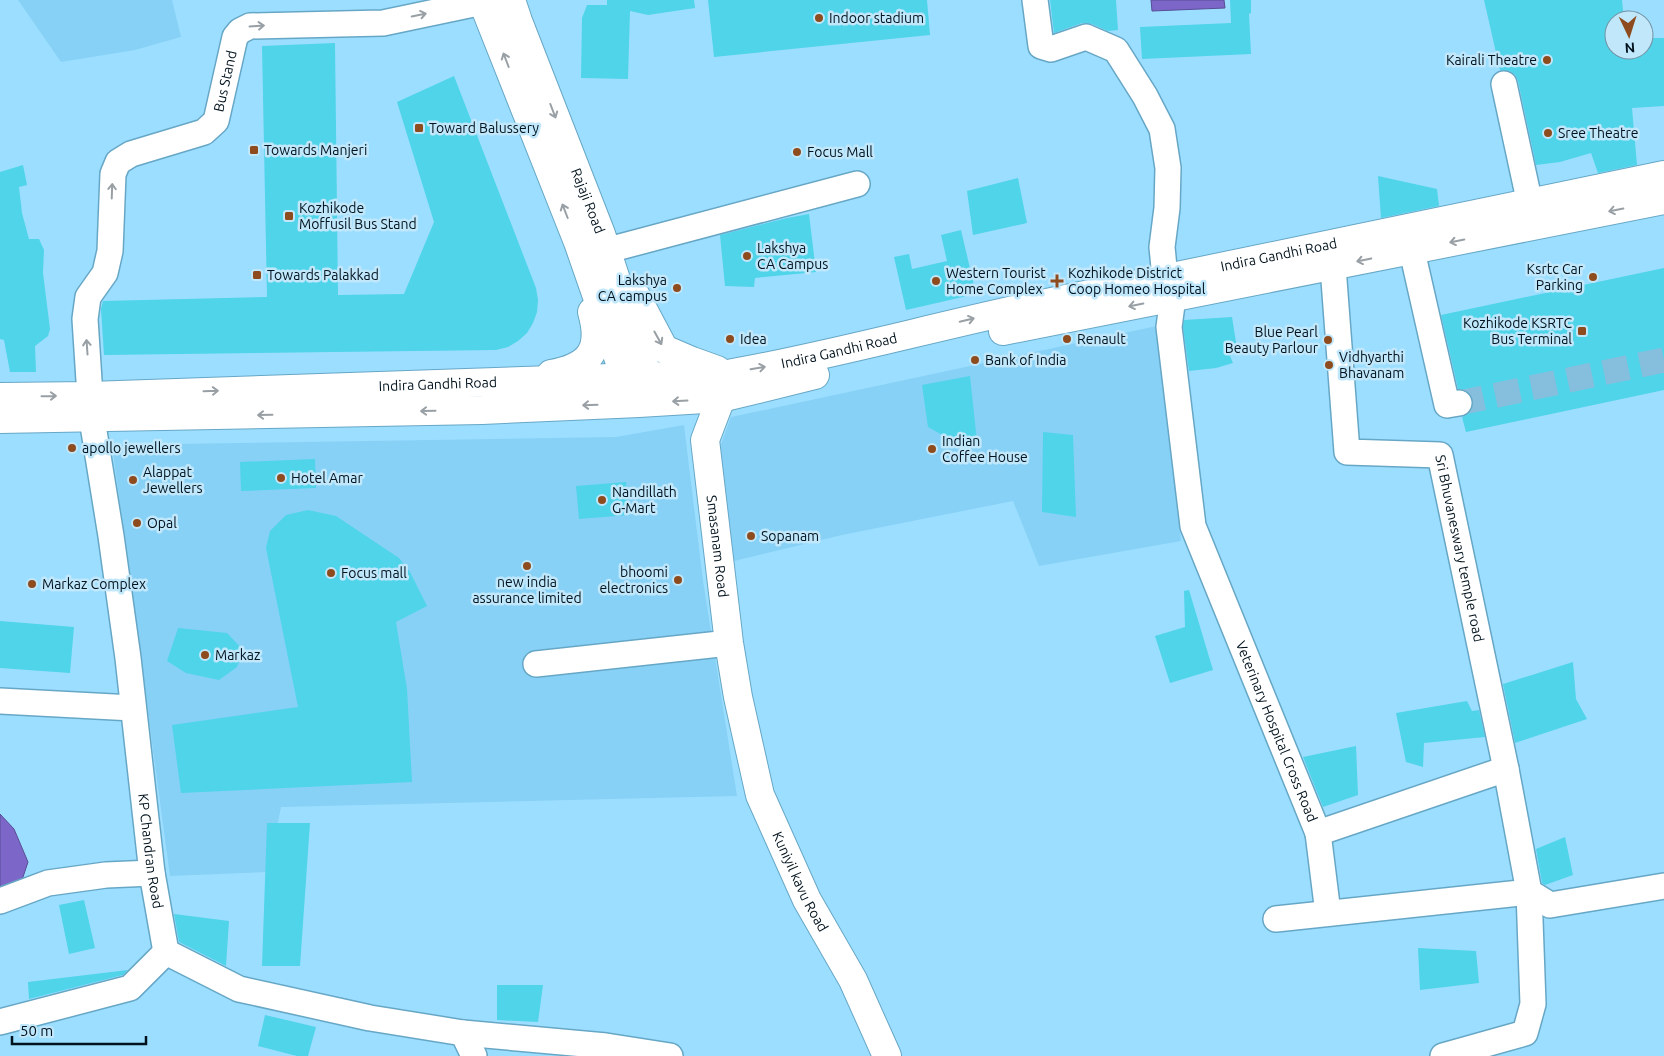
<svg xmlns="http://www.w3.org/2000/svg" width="1664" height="1056" font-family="Ubuntu,sans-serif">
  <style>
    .built { fill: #87d1f6 }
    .water { fill: #7c67c9; stroke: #574e95 }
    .building { fill: #4fd4ea }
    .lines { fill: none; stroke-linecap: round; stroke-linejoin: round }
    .minor-tunnel { stroke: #85bfdd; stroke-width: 25; stroke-dasharray: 25 12; stroke-linecap: butt }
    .minor-casing { stroke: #67a7c6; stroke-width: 28 }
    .major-casing { stroke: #67a7c6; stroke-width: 30 }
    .minor { stroke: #fff; stroke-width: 25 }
    .major { stroke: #fff; stroke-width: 28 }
    .oneway { stroke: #99a0a5 }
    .poi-dot { fill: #8e4b1d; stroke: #c1e7fb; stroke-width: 2 }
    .labels { text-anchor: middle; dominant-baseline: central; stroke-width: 5; stroke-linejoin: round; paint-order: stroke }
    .poi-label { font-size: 14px; fill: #00121d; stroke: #c1e7fb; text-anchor: start }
    .street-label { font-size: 14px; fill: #00121d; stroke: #c1e7fb }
  </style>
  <rect width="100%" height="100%" fill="#9cdeff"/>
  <path class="built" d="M18,0h154l9,37 -46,13 -74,12z
    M1157,326l24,215 -142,25 -26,-65 -171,34 -112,27 -14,-104 15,-41z
    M684,425l19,156 34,215 -456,11 -13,65 -98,4 -58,-431 504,-8z"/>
  <path class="water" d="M1151,0h73l1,8 -73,3z
    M0,814l14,15 14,33 -7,21 -21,9z"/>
  <path class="building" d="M607,0h87l1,8 -47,7 -18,-4 -2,68 -47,-1 1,-60 5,-13h20z
    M708,0h219l3,35 -216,22z
    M1050,0h66l2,30 -10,1 -16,-7 -10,-1 -28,10z
    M1230,0h21v13l-2,1 2,40 -109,5 -2,-32 91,-4z
    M1484,0h138l2,20h-10v30h30v-12h20v68l-32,2 5,57 -39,8 -7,-20 -31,9 -24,3 -18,-84 -3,-6 -6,-4 -9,-1z
    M335,43l3,252 66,-1 30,-72 -37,-120 57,-26 82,212 2,12 -1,12 -4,11 -6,10 -9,8 -10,6 -12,3 -392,5 -3,-46 2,-8 164,-4 -5,-251z
    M23,165l4,20 -8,2 3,26 7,26h10l5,11 -1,23 7,56 -2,7 -13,10 1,26h-26l-6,-32 -4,-1v-167z
    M1378,176l59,13 2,17 -58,12z
    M1018,178l9,45 -54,12 -6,-44z
    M809,214l7,58 -61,6 -1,9 -29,-1 -5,-51 67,-17z
    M961,230l15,64 -70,16 -12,-53 15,-3 3,15 35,-8 -6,-26z
    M1664,268v122l-198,42 -4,-15 6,-3 4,-6 1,-8 -3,-6 -6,-4 -6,-1 -17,-74z
    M1232,317l5,32 -7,7 3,7 -17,5 -27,3 -6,-44 1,-7z
    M970,376l7,66 -24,-1 -25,-14 -6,-42z
    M1043,432l30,3 3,82 -34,-5z
    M315,459l1,29 -75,3 -1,-29z
    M626,482l2,33 -49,4 -3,-33z
    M308,510l28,6 63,42 11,14 17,34 -31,16 11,67 5,93 -231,11 -9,-68 126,-18 -32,-159 4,-17 16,-16z
    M1189,590l24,80 -43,13 -15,-47 30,-9 -1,-36z
    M0,621l74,6 -4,46 -70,-5z
    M178,628l49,5 16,17 -6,17 -18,13 -33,-7 -19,-12z
    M1573,662l3,37 11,20 -72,24 -12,-59z
    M1467,701l5,10 7,-1 6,27 -61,6 -1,24 -17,-5 -10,-49z
    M1356,746l2,49 -35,12 -20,-50z
    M267,823h43l-10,143h-38z
    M1565,837l8,38 -28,10 -3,-2 -6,-34z
    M84,900l11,48 -26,6 -10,-49z
    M174,914l55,7 -3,45 -47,-24z
    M1418,948l58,3 3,32 -59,7z
    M128,970l-5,5 -94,24 -1,-17z
    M497,985h46l-5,37 -41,-2z
    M265,1015l51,12 -8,29h-11l-39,-10z"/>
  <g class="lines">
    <path class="minor-tunnel" d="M1459,403l205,-43"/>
    <defs>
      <g id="minor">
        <path id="s1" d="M1035,0l6,46 10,3 35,-12 30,13 29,46 17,33 6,39 -1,40 -5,39 3,31 8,19 -4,30 24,199 125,307 188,-64 23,123 21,13 114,-19"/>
        <path d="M1504,84l26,120"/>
        <path d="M612,249l245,-65"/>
        <path d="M1412,251l35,154 12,-2"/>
        <path id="s2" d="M1333,267l14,185 93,3 66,314"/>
        <path id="s3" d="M90,396l-5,-77 3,-22 17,-24 5,-22 3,-77 5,-12 13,-8 73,-22 12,-11 19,-84 5,-6 10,-5 133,-3 100,-21"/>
        <path id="s4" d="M92,419l19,117 17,122 24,215 14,79 73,37 131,29 93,15 11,23"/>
        <path d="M536,664l193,-21"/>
        <path d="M0,701l133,7"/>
        <path d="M1318,833l10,80"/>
        <path d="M0,901l48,-18 58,-8 46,-2"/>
        <path d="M1276,919l253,-27 4,112 -8,29 -82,23"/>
        <path d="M0,1022l130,-34 36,-36"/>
        <path d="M463,1033l143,13 64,10"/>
      </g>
      <g id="major">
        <path d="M482,0l96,242 47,135 8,16"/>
        <path id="s5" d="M511,0l7,21 83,213 47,143 -6,16"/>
        <path d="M636,296l28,53 28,12 25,9"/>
        <path d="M1003,331l661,-131"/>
        <path d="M551,374c38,-7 52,-23 41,-62"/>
        <path id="s6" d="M0,397l90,-1 638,-22c106,-19 209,-48 314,-70 207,-44 415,-85 622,-129"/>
        <path id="s7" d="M721,398l-16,42 24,203 9,54 22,98 47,105 46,80 34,76"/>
        <path d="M0,419l482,-9 157,-7 82,-5 94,-23"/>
      </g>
    </defs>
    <use href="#minor" class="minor-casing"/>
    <use href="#major" class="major-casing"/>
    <use href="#minor" class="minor"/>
    <use href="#major" class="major"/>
  </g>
  <defs><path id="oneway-shaft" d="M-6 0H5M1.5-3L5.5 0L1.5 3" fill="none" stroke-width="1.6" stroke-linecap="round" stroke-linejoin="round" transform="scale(1.25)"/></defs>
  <g class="oneway">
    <use href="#oneway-shaft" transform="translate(419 15) rotate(-12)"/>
    <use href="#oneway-shaft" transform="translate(257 26) rotate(-4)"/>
    <use href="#oneway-shaft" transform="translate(506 60) rotate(-111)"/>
    <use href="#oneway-shaft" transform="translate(553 111) rotate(69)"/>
    <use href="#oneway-shaft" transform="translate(112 191) rotate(-88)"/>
    <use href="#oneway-shaft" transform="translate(1616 210) rotate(169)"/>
    <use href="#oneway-shaft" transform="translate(565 211) rotate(-111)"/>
    <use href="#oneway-shaft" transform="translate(1457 241) rotate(168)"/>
    <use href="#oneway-shaft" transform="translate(1364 260) rotate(168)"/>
    <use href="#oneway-shaft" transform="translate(1136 305) rotate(169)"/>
    <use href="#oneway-shaft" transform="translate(967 320) rotate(-13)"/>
    <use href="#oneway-shaft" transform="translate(658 338) rotate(61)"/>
    <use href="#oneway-shaft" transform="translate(87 347) rotate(-94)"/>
    <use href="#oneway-shaft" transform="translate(758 368) rotate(-10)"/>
    <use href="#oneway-shaft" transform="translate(211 391) rotate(-2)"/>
    <use href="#oneway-shaft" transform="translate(49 396) rotate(-1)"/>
    <use href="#oneway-shaft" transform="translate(680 401) rotate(177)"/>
    <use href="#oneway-shaft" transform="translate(590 405) rotate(178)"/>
    <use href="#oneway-shaft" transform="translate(428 411) rotate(179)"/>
    <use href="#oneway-shaft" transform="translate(265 415) rotate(179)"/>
  </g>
  <g class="poi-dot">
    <circle cx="819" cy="18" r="5"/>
    <circle cx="1547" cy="60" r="5"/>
    <rect x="414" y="123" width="10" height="10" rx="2.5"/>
    <circle cx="1548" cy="133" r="5"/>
    <rect x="249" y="145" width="10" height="10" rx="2.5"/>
    <circle cx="797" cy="152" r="5"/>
    <rect x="284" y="211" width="10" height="10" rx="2.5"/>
    <circle cx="747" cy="256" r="5"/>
    <rect x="252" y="270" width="10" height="10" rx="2.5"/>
    <circle cx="1593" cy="277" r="5"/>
    <circle cx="936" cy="281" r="5"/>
    <path d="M1054.5 273.5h5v5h5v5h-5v5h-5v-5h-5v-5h5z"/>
    <circle cx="677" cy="288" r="5"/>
    <rect x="1577" y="326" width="10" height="10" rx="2.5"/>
    <circle cx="730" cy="339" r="5"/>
    <circle cx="1067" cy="339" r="5"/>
    <circle cx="1328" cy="340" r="5"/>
    <circle cx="975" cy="360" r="5"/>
    <circle cx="1329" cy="365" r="5"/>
    <circle cx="72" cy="448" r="5"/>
    <circle cx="932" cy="449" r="5"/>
    <circle cx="281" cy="478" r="5"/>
    <circle cx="133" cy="480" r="5"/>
    <circle cx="602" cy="500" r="5"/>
    <circle cx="137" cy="523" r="5"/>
    <circle cx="751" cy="536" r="5"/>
    <circle cx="527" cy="566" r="5"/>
    <circle cx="331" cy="573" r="5"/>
    <circle cx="678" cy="580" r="5"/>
    <circle cx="32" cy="584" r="5"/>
    <circle cx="205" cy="655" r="5"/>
  </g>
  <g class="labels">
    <g class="poi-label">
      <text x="829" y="18">Indoor stadium</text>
      <text x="1537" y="60" text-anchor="end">Kairali Theatre</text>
      <text x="429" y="128">Toward Balussery</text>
      <text x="1558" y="133">Sree Theatre</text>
      <text x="264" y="150">Towards Manjeri</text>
      <text x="807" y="152">Focus Mall</text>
      <text x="299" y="208">Kozhikode<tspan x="299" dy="16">Moffusil Bus Stand</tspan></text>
      <text x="757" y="248">Lakshya<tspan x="757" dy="16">CA Campus</tspan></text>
      <text x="1583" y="269" text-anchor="end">Ksrtc Car<tspan x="1583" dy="16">Parking</tspan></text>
      <text x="946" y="273">Western Tourist<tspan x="946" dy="16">Home Complex</tspan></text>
      <text x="1068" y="273">Kozhikode District<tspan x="1068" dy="16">Coop Homeo Hospital</tspan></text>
      <text x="267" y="275">Towards Palakkad</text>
      <text x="667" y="280" text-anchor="end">Lakshya<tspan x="667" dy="16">CA campus</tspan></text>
      <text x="1572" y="323" text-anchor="end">Kozhikode KSRTC<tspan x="1572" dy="16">Bus Terminal</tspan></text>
      <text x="1318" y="332" text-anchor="end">Blue Pearl<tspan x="1318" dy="16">Beauty Parlour</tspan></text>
      <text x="740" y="339">Idea</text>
      <text x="1077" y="339">Renault</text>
      <text x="1339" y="357">Vidhyarthi<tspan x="1339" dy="16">Bhavanam</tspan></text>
      <text x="985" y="360">Bank of India</text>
      <text x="942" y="441">Indian<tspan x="942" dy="16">Coffee House</tspan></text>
      <text x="82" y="448">apollo jewellers</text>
      <text x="143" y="472">Alappat<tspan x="143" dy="16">Jewellers</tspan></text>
      <text x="291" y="478">Hotel Amar</text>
      <text x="612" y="492">Nandillath<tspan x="612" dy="16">G-Mart</tspan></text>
      <text x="147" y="523">Opal</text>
      <text x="761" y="536">Sopanam</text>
      <text x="668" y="572" text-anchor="end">bhoomi<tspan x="668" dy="16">electronics</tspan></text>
      <text x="341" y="573">Focus mall</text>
      <text x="527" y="582" text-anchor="middle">new india<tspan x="527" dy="16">assurance limited</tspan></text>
      <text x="42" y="584">Markaz Complex</text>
      <text x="215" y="655">Markaz</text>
    </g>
    <g class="street-label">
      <text stroke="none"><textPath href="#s3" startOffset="390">Bus Stand</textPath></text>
      <text stroke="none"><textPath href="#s5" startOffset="215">Rajaji Road</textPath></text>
      <text stroke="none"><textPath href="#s6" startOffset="1292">Indira Gandhi Road</textPath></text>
      <text stroke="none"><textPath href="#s6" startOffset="842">Indira Gandhi Road</textPath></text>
      <text stroke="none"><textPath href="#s6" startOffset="438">Indira Gandhi Road</textPath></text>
      <text stroke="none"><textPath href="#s7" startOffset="152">Smasanam Road</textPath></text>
      <text stroke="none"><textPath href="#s2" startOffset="374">Sri Bhuvaneswary temple road</textPath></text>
      <text stroke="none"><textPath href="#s1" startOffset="841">Veterinary Hospital Cross Road</textPath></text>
      <text stroke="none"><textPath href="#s4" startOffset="436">KP Chandran Road</textPath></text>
      <text stroke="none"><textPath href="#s7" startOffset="500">Kuniyil kavu Road</textPath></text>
    </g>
  </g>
  <g transform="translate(1629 35) rotate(176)"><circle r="24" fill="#c1e7fb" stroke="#7492a2"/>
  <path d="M0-4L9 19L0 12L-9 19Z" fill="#8e4b1d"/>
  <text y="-8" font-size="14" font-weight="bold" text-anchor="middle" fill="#00121d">N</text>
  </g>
  <path d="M12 1036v8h134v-8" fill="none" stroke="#00121d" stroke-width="2.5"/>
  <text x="20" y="1036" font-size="15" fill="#00121d" stroke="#c1e7fb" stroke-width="4" paint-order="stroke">50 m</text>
</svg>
